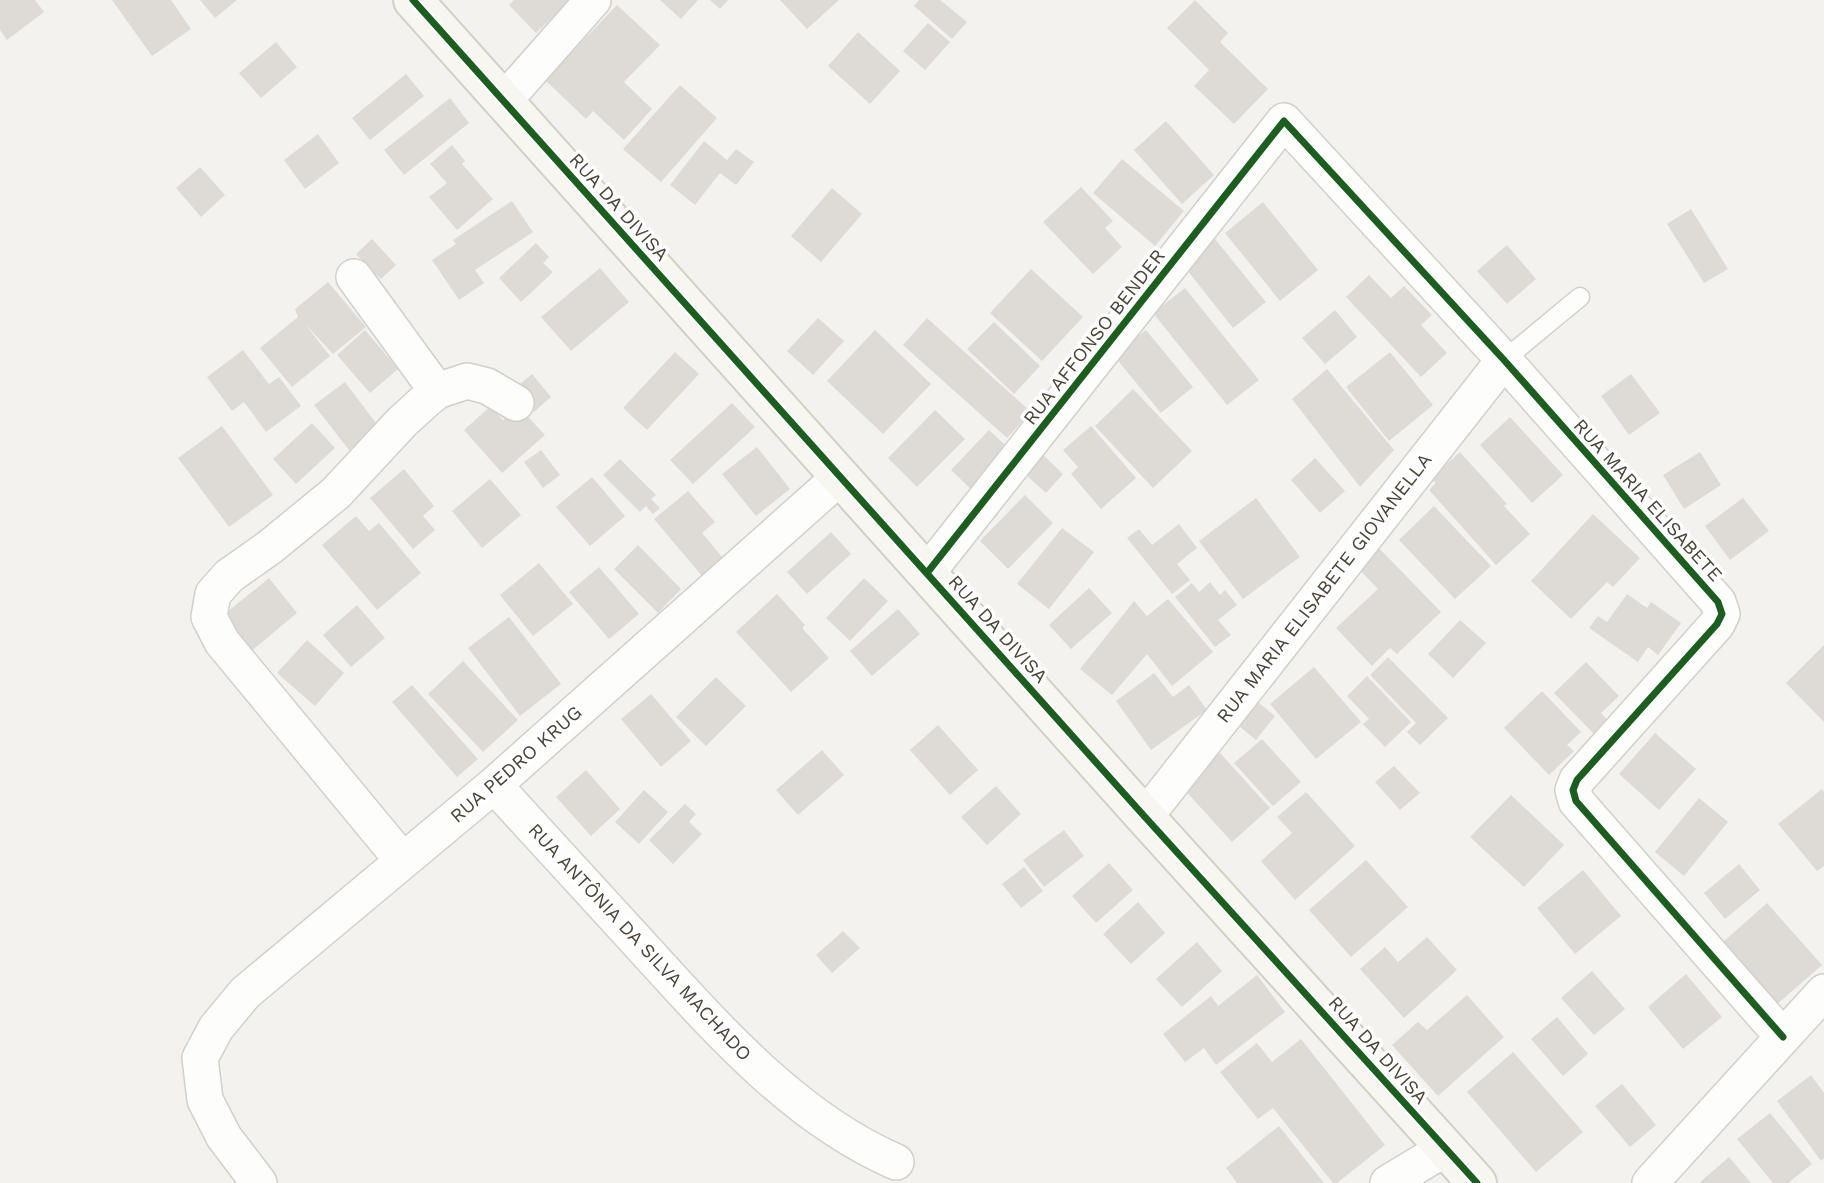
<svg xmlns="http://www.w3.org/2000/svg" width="1824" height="1183" font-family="'Work Sans',sans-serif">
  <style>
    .building { fill: #dedbd6 }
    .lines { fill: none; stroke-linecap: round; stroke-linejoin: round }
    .lane-casing { stroke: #d2d0cb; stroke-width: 21 }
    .street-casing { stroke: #d2d0cb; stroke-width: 38 }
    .secondary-casing { stroke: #d3cfc5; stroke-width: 42 }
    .lane { stroke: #fdfdfc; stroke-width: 18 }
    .street { stroke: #fdfdfc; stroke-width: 35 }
    .secondary { stroke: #f7f6f1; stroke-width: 38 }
    .cycleway-casing { stroke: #fff; stroke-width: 11 }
    .cycleway { stroke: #1b5e20; stroke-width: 7 }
    .labels { text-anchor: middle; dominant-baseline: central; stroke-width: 7; stroke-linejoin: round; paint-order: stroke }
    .street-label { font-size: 19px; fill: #4b4439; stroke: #fff }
  </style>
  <rect width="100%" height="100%" fill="#f4f2ee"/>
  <path class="building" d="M0,0h35l9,12 -37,28 -7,-10z
    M112,0h59l20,29 -39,27z
    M200,0h37l-22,18z
    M514,0h57l-35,33 -27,-28z
    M660,0h38l-17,19z
    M710,0h18l-8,9z
    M780,0h59l-32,29z
    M919,0h21l27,22 -15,17 -38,-33z
    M1195,0l33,33 -8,9 48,47 -34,35 -40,-38 15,-16 -42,-42z
    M617,5l43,40 -36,37 28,27 -28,31 -31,-29 -7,8 -41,-39z
    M928,23l22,19 -25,28 -22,-19z
    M858,32l42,39 -30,33 -42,-38z
    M276,42l21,25 -36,31 -22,-25z
    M406,74l18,22 -54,44 -18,-22z
    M680,85l37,33 -56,64 -38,-33z
    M450,98l19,25 -65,52 -20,-25z
    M1166,121l48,54 -32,29 -48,-54z
    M318,134l21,29 -34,26 -21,-29z
    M704,141l23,19 9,-11 18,13 -18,23 -16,-12 -25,32 -25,-20z
    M452,145l13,16 -3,3 31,35 -36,31 -28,-33 18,-14 -17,-19z
    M1122,159l62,52 -29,35 -62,-53z
    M200,167l25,28 -24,22 -25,-29z
    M1081,187l32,34 -8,7 17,19 -29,27 -50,-52z
    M832,188l30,26 -41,48 -30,-26z
    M512,201l21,31 -58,38 9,13 -25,17 -27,-40 24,-16 -3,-4z
    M1263,202l55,68 -38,31 -55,-68z
    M1691,209l37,60 -24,14 -37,-59z
    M372,239l24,26 -15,14 -8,-7 -10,9 -9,-10 9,-9 -7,-8z
    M1215,239l51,63 -33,26 -50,-63z
    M536,243l13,14 -6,6 10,9 -32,30 -22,-24z
    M1507,245l29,34 -29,25 -30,-33z
    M600,268l29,34 -58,49 -30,-34z
    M1031,269l52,48 -41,44 -52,-48z
    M1369,275l22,23 13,-12 28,29 -11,10 26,28 -26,24 -75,-80z
    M328,282l38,45 -33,27 -28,-30 25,32 -38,31 -32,-39 38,-31 -3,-8z
    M1185,288l74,92 -32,25 -74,-92z
    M1335,310l22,27 -32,27 -23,-26z
    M818,318l26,23 -31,34 -26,-24z
    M927,318l104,94 -24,26 -104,-93z
    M994,322l46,44 -26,28 -47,-45z
    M365,330l33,39 -28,24 -33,-38z
    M875,330l56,54 -48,50 -56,-53z
    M1146,330l47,57 -32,26 -47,-57z
    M243,350l26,34 10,-7 22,29 -35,26 -22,-30 -12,9 -25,-34z
    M675,352l24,22 -52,56 -24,-22z
    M1390,352l43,53 -44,36 -43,-54z
    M1327,369l67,81 -34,37 -68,-88z
    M532,374l19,23 -17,15 -20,-23z
    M1631,374l29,39 -31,22 -28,-39z
    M345,382l34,45 -30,23 -35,-45z
    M1133,389l59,62 -39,37 -58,-62z
    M732,403l23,24 -62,57 -23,-24z
    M491,406l12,14 15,-14 27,29 -43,38 -38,-43z
    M935,410l30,29 -48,48 -29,-29z
    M1510,417l53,58 -31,28 -52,-58z
    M312,423l23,25 -39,36 -23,-25z
    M222,426l51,69 -44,32 -51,-69z
    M1091,426l45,52 -35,31 -30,-35 7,-7 -15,-17z
    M989,430l28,26 -38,41 -28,-27z
    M757,447l33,42 -34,27 -34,-42z
    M541,450l19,25 -17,13 -19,-26z
    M1460,452l47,52 -3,2 26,28 -34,31 -67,-75 7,-7 -5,-5z
    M1700,452l21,33 -37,24 -21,-34z
    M1043,455l20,19 -17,19 -21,-19z
    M1315,458l30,33 -25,22 -29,-33z
    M620,459l36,36 -5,4 9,9 -7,6 -7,-8 -6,6 -37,-37z
    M404,469l30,37 -11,10 12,14 -22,19 -43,-51z
    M592,477l33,39 -35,30 -34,-39z
    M490,479l31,36 -39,33 -30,-37z
    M688,491l27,31 -13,11 21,25 -21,18 -48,-57z
    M1025,495l28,28 -45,46 -28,-28z
    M1256,498l44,59 -57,42 -44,-58z
    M1743,498l26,33 -39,29 -25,-34z
    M1434,506l57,60 -36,33 -56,-59z
    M1593,514l47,44 -27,29 -6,-5 -36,37 -40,-38z
    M356,516l13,15 10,-8 42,50 -44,37 -55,-65z
    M1179,524l18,24 -20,16 13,16 -18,14 -45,-56 12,-9 13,16z
    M1062,528l32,24 -45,57 -32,-25z
    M831,532l20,22 -44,40 -20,-22z
    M638,545l43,44 -23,24 -44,-44z
    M1376,545l65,67 -44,42 -7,-6 -18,18 -36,-38 42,-39 -23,-24z
    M539,563l34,41 -40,32 -33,-41z
    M599,567l40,47 -30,25 -40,-47z
    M269,578l28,35 -47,39 -29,-35z
    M864,578l24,23 -38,40 -24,-23z
    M1210,582l10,13 5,-5 12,15 -19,15 13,15 -16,12 -40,-50 17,-14 7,9z
    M1089,588l23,25 -41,36 -22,-24z
    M777,594l28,31 -3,3 27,30 -38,34 -55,-60z
    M1627,594l20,14 4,-6 30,21 -23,32 -10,-8 -10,15 -49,-34 9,-12 9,6z
    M1168,599l45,53 -41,34 -25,-32 -35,41 -32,-26 54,-68 13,15z
    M357,605l28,33 -34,29 -28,-32z
    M898,609l22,25 -48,42 -22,-25z
    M509,617l52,67 -41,32 -52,-68z
    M1460,620l26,23 -33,35 -25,-24z
    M307,640l37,33 -29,33 -38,-33z
    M1824,645v77l-38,-39z
    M1388,657l60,61 -28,27 -13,-13 9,-9 -46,-48z
    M463,661l55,59 -35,32 -55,-58z
    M1586,662l33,34 -18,17 7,8 -14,13 -40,-41z
    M1314,667l47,55 -45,37 -46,-55z
    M1154,673l19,24 16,-12 18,25 -56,40 -35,-49z
    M1367,676l44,46 -26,25 -22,-23 6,-5 -22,-23z
    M716,677l30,29 -40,40 -30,-29z
    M412,685l66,74 -21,18 -65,-75z
    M1542,691l39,41 -14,13 7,6 -25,24 -45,-47z
    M651,694l40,47 -30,26 -40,-48z
    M1254,699l21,17 -19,24 -21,-17z
    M938,725l40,45 -28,25 -40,-45z
    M1655,733l41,36 -37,41 -40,-36z
    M1262,739l39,43 -28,24 -39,-43z
    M822,750l22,25 -46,40 -22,-25z
    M1220,753l50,55 -38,34 -50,-55z
    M1394,766l26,27 -20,17 -25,-28z
    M586,770l34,39 -29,27 -35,-39z
    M996,786l25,28 -34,31 -26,-28z
    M1822,789l2,3v74l-7,5 -39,-47z
    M644,790l24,22 -29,32 -24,-22z
    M1306,792l49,54 -60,54 -34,-39 31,-28 -15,-16z
    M1511,795l53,50 -40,42 -54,-50z
    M1699,798l29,24 -44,54 -29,-24z
    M685,804l11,10 -7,8 13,12 -29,30 -24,-24z
    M1064,830l20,26 -40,31 -21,-27z
    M1366,860l42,47 -57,50 -42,-47z
    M1109,863l24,27 -37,33 -24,-27z
    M1739,864l21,26 -35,29 -21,-26z
    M1024,867l19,24 -22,17 -19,-24z
    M1583,870l38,46 -46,38 -38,-46z
    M1138,902l27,31 -34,31 -28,-30z
    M1767,903l55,62 -45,39 -55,-61z
    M843,931l17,17 -28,25 -16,-18z
    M1427,937l30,33 -53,48 -44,-49 25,-22 13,15z
    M1197,942l25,29 -40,36 -26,-28z
    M1592,971l33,38 -31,26 -33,-37z
    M1686,974l36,43 -39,32 -35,-42z
    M1257,975l28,37 -69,53 -12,-17 -19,14 -22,-28 48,-38 7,10z
    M1467,995l37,42 -66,59 -46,-51 26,-23 9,8z
    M1557,1017l31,37 -25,22 -32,-37z
    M1301,1039l84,106 -48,38h-4l-60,-75 -15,11 -38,-47 37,-29 15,19z
    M1513,1052l70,80 -47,40 -69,-80z
    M1811,1075l13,18v65l-3,3 -44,-60z
    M1622,1084l34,41 -26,22 -35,-41z
    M1770,1113l42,51 -24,19h-15l-36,-44z
    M1279,1126l45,57h-87l-11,-15z
    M1729,1157l22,26h-52z"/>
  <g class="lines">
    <defs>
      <path id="lane" d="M1504,360l76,-63"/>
      <path id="street" d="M503,102l90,-102
        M354,277l83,114
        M927,573l357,-452 220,239 214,242 4,12 -5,10 -140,156 -4,10 3,11 207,236
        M494,785c50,55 101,110 151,165 74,81 150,168 251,212
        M1145,817l359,-457
        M403,861l-181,-219 -13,-25 4,-23 16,-18 41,-29 66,-54 66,-71 23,-21 12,-10 30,-10 20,5 29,17
        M259,1183l-35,-46 -19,-37 -5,-42 16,-30 29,-35 249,-208 347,-309
        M1388,1183l58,-35
        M1650,1183l174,-191"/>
      <path id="secondary" d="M413,0l732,817 332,366"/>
    </defs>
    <use href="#lane" class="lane-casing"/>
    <use href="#street" class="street-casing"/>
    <use href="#secondary" class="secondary-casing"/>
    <use href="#lane" class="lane"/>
    <use href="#street" class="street"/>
    <use href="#secondary" class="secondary"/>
    <defs>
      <path id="cycleway" d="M413,0l732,817 332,366
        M927,573l357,-452 220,239 214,242 4,12 -5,10 -140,156 -4,10 3,11 207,236"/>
    </defs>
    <use href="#cycleway" class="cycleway-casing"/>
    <use href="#cycleway" class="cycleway"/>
  </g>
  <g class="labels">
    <g class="street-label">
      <text transform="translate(619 207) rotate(48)">RUA DA DIVISA</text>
      <text transform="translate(1094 337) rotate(-52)">RUA AFFONSO BENDER</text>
      <text transform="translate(1648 500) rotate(48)">RUA MARIA ELISABETE</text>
      <text transform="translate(1324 588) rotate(-52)">RUA MARIA ELISABETE GIOVANELLA</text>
      <text transform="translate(998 629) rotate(48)">RUA DA DIVISA</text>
      <text transform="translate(516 764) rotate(-41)">RUA PEDRO KRUG</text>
      <text transform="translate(640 942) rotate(47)">RUA ANTÔNIA DA SILVA MACHADO</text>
      <text transform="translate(1378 1050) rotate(48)">RUA DA DIVISA</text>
    </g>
  </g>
</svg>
